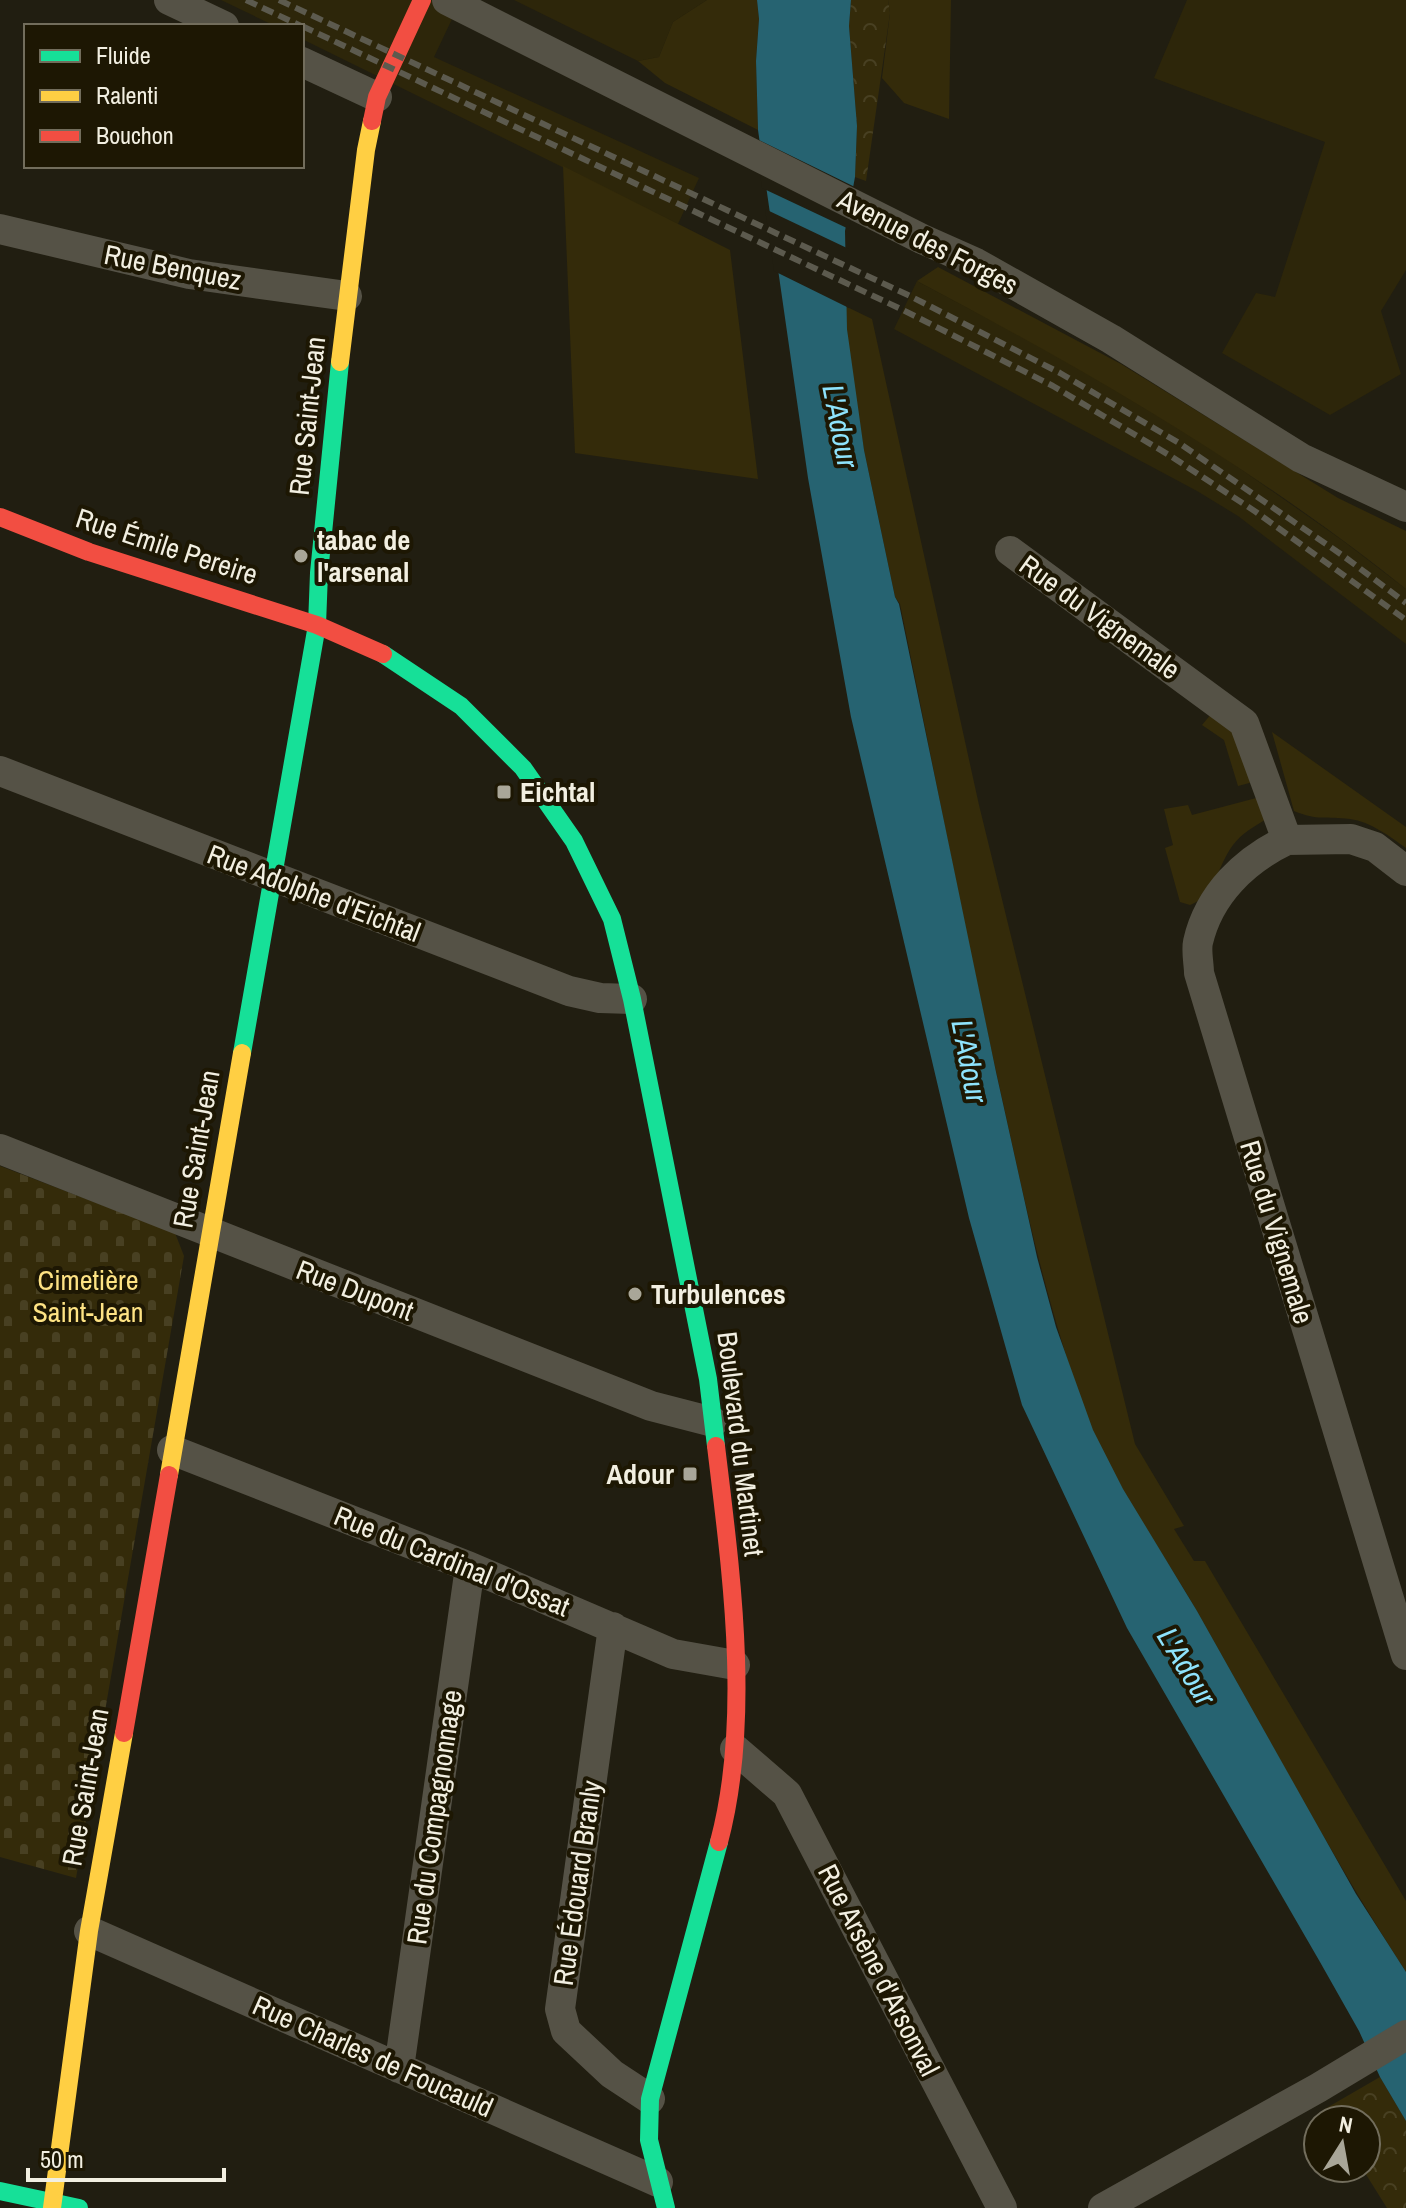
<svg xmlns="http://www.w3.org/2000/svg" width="1406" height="2208" font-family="'Archivo Narrow',sans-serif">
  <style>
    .built { fill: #2d260a }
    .green { fill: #342b0a }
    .forest { fill: url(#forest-crowns) }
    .cemetery { fill: url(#cemetery-stones) }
    .water { fill: #266371 }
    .pier { fill: #211e11 }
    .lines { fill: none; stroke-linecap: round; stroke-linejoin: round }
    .street { stroke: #555246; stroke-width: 30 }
    .fast { stroke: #16e098; stroke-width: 18 }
    .slow { stroke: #ffcf43; stroke-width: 18 }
    .jam { stroke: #f24e42; stroke-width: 18 }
    .rail { stroke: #5c5a4e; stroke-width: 6; stroke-dasharray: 12 6; stroke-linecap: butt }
    .poi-dot { fill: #a9a698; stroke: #1d1703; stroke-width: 3 }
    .labels { text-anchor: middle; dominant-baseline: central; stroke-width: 8; stroke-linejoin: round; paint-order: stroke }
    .street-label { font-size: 28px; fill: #f2efe1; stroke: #1d1703 }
    .poi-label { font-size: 28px; font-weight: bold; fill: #f2efe1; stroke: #1d1703; text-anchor: start }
    .park-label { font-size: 28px; fill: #fee384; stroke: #1d1703 }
    .water-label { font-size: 30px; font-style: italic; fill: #8ee3fc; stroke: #1d1703 }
  </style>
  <defs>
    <pattern id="forest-crowns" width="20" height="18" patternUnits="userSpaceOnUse" patternTransform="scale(2)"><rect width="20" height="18" fill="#342b0a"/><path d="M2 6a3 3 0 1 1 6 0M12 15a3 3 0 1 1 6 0" fill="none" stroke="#484022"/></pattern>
    <pattern id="cemetery-stones" width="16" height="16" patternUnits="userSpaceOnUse" patternTransform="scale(2)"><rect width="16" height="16" fill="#342b0a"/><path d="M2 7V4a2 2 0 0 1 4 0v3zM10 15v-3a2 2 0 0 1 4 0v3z" fill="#484022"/></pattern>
  </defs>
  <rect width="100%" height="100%" fill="#211e11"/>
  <path class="built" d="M221,0h240l-27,57 265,121 -21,46 -376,-185v-13h-27z
    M514,0h193l-34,22 -14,35 -21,4z
    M1187,0h219v270l-25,41 20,63 -71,41 -108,-62 34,-60 19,4 50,-155 -171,-64z
    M917,281l134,71 157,94 134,94 64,49v55l-168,-128 -41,-25 -303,-162z"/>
  <path class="green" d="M707,0h50l2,19 -3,42 2,69 -93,-47 -27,-22 21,-4 14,-35z
    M888,0h63l-2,119 -45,-16 -22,-25 8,-65z
    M563,166l167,84 28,229 -183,-26z
    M938,267l183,97 217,134 68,33v58c-151,-121 -318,-218 -489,-308z
    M845,306l27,13 107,486 156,639 49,82 -10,3 20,32h11l201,340v71c-75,-116 -140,-239 -208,-359 -35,-62 -81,-120 -107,-186 -41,-107 -65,-218 -89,-329 -37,-164 -68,-329 -102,-494l-5,-7 -31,-147 -14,-87z
    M1212,713l27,24 14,45 -15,4 -14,-46 -22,-15z
    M1272,732l134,95v21c-17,-12 -35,-26 -56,-29 -24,-3 -32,2 -56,-8z
    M1260,797l8,21c-13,8 -26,15 -35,27 -16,21 -17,50 -43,60l-10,-3 -15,-54 8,-3 -9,-36 24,-4 4,10z"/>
  <path class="forest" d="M851,0h37l2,13 -24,168 -11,-4 2,-51 -8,-100z
    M1380,2077l26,44v87h-19l-25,-40h4v-48h-37l-6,-10z"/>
  <path class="cemetery" d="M0,1166l175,67 9,23 -108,622 -76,-21z"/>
  <path class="water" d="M757,0h94l-2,26 8,100 -2,51 -10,54 2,98 17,121 31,147 4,7 97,468 41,185 19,70 37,103 30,59 74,122 159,283 50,78v149l-26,-44 -21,-46 -39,-69 -193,-334 -105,-223 -53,-187 -118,-501 -43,-239 -50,-348 -2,-69 3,-42z"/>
  <path class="pier" d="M755,138l102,50 -8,41 -87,-41z
    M765,209l84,40v59l-75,-37z"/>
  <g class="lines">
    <path class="street" d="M169,0l55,26
      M447,0l475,239 54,24 135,76 190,119 105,49
      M302,62l75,35
      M0,229l189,45 158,22
      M1010,551l234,172 43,117c-42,20 -78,54 -89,102 -2,9 1,22 1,31l207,682
      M0,771l569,220 31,7 32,1
      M1287,840l64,-1 24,8 31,24
      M0,1149l651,257 62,16
      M172,1450l298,117 203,87 62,11
      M613,1627l-53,382 6,22 46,43 38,25
      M735,1749l52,45 215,414
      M89,1931l569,251
      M399,2068l71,-501
      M1103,2208l215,-120 88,-53"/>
    <path class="fast" d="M383,654l78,52 62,62 51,73 38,78 20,80 76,380 8,67
      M242,1053l75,-428 2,-52 21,-211
      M0,2191l79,17
      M666,2208l-17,-68 1,-41 69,-257"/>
    <path class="slow" d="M340,362l26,-212 6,-29
      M169,1475l73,-422
      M52,2208l37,-277 35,-198"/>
    <path class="jam" d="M372,121l5,-24 45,-97
      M0,517l89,35 228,73 66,29
      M716,1446c15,126 36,272 3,396
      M124,1733l45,-258"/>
    <path class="rail" d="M246,0l55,26
      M279,0l631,296 150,77 119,70 163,112 64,48
      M302,26l601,284 150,76 116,69 87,57 150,108"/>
  </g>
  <g class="poi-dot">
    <circle cx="301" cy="556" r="8"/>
    <rect x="496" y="784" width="16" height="16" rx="4"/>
    <circle cx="635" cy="1294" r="8"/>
    <rect x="682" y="1466" width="16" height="16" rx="4"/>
  </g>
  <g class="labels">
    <g class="street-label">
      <text transform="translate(928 242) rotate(27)">Avenue des Forges</text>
      <text transform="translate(173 267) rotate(11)">Rue Benquez</text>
      <text transform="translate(307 416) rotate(-84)">Rue Saint-Jean</text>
      <text transform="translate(167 546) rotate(18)">Rue Émile Pereire</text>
      <text transform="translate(1100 617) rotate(36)">Rue du Vignemale</text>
      <text transform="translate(314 893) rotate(21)">Rue Adolphe d'Eichtal</text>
      <text transform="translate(196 1149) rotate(-80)">Rue Saint-Jean</text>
      <text transform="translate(1277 1232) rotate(73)">Rue du Vignemale</text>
      <text transform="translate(355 1290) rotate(21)">Rue Dupont</text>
      <text transform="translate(741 1444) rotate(83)">Boulevard du Martinet</text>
      <text transform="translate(452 1561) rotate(22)">Rue du Cardinal d'Ossat</text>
      <text transform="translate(85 1787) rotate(-80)">Rue Saint-Jean</text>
      <text transform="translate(434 1817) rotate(-82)">Rue du Compagnonnage</text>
      <text transform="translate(577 1883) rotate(-82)">Rue Édouard Branly</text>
      <text transform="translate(879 1970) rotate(63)">Rue Arsène d'Arsonval</text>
      <text transform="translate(373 2056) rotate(24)">Rue Charles de Foucauld</text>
    </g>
    <g class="poi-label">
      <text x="317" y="540">tabac de<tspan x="317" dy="32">l'arsenal</tspan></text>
      <text x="520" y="792">Eichtal</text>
      <text x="651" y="1294">Turbulences</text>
      <text x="674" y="1474" text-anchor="end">Adour</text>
    </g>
    <g class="park-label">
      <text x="88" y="1280">Cimetière<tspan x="88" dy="32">Saint-Jean</tspan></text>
    </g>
    <g class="water-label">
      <text transform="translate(841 426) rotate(79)">L'Adour</text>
      <text transform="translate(970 1061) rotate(79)">L'Adour</text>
      <text transform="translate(1187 1666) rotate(59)">L'Adour</text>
    </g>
  </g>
  <rect x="24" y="24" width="280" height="144" fill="#1d1703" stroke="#726d5c" stroke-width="2"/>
  <rect x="40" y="50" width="40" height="12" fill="#16e098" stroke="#726d5c" stroke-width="2"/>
  <text x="96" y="64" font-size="24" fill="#f2efe1">Fluide</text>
  <rect x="40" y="90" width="40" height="12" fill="#ffcf43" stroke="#726d5c" stroke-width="2"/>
  <text x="96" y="104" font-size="24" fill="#f2efe1">Ralenti</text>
  <rect x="40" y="130" width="40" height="12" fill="#f24e42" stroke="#726d5c" stroke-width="2"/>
  <text x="96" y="144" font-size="24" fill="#f2efe1">Bouchon</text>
  <g transform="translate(1342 2144) rotate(11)"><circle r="38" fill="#1d1703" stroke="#726d5c" stroke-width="2"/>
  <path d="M0-6L14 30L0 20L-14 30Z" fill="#a9a698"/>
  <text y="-12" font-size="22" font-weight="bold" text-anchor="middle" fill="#f2efe1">N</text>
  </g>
  <path d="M28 2168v12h196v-12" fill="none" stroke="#f2efe1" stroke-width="4"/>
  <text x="40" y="2168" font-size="24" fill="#f2efe1" stroke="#1d1703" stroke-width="6" paint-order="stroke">50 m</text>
</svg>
